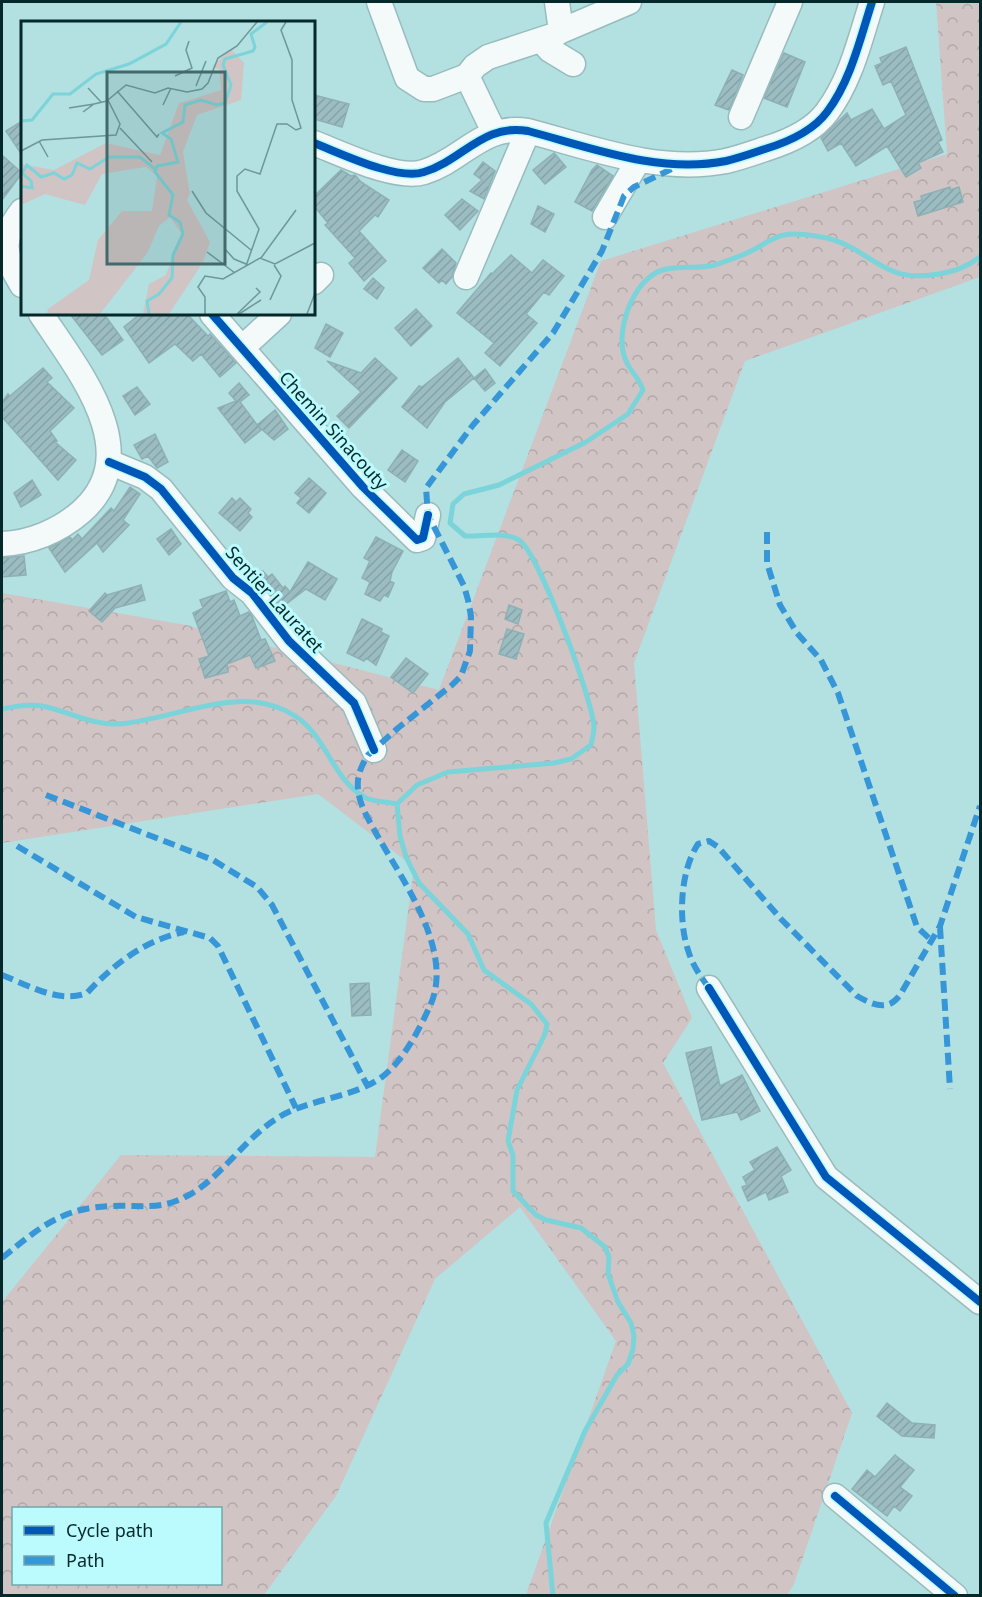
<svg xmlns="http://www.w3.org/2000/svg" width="982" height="1597" font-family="'Noto Sans',sans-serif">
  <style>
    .forest { fill: url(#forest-crowns); fill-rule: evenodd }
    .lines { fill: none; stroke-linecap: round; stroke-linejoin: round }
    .stream { stroke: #7ad4d9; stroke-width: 5 }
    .building { fill: url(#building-hatch); stroke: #8eb0b5; stroke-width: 1.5 }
    .minor-casing { stroke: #98bcbd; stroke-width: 27 }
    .minor { stroke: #f4fafa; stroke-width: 24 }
    .quiet { stroke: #3696d7; stroke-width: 6; stroke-dasharray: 12 6; stroke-linecap: butt }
    .cycleway-casing { stroke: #bbfbfe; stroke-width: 11 }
    .cycleway { stroke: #0057b8; stroke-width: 8 }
    .labels { text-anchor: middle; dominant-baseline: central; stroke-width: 6; stroke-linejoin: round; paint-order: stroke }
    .street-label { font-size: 18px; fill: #05292b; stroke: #bbfbfe }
    .inset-river { fill: none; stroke: #7ad4d9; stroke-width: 3 }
    .inset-road { fill: none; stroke: #6d9798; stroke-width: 1.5 }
    .view { fill: #42696b; fill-opacity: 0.15; stroke: #42696b; stroke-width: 3 }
    .inset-edge { fill: none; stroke: #05292b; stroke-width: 3 }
  </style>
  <defs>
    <pattern id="forest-crowns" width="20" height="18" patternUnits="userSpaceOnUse" patternTransform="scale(1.5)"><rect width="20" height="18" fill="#d1c4c4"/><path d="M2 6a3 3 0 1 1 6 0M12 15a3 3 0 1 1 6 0" fill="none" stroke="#b2a8a9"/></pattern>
    <pattern id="building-hatch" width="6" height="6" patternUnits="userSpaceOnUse" patternTransform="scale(1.5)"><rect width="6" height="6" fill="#9bbdc2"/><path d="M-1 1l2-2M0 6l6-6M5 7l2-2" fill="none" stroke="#84a2a7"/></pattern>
  </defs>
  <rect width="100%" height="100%" fill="#b3e0e1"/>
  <path class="forest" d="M936,2h44v275l-235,84 -111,302 22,267 36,88 -29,45 189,350 -58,171 -7,11h-261l90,-254 -96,-134 -85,72 -99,217 -72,99h-262v-293l119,-147 254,2 39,-290 -96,-73 -316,49v-250l184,32 253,65 162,-429 346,-107zM14,1508h206v76h-206z"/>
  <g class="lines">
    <path class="stream" d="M2,709c13,-3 27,-5 40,-3 26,5 49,19 76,18 58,-4 123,-43 177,-8 32,20 37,64 71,82 9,4 22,4 31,6
      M553,1596l-7,-73 39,-92 32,-56 11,-11 5,-15 1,-13 -3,-13 -13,-21 -10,-28 1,-17 -4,-10 -24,-19 -35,-8 -10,-5 -23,-24v-36l-5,-14 9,-51 28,-56 2,-10 -16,-20 -47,-34 -16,-36 -49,-51 -13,-26 -6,-21 -3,-32 20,-19 31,-13 106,-9 17,-4 20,-14c1,-5 3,-12 3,-18 -1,-26 -55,-174 -75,-187 -15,-9 -37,-3 -54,-4l-15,-13 3,-19 11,-10 35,-9 87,-43 42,-28 15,-24c-4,-12 -11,-17 -16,-27 -15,-28 6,-85 36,-93 19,-6 38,1 58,-7 10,-4 21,-7 30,-12 11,-5 21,-14 33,-16 10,-2 26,0 37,2 49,8 58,48 118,37 16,-3 28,-7 41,-17"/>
  </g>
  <path class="building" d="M906,47l36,93 -4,2 5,10 -25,11 3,5 -15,9 -19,-31 -31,20 -15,-23 -13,8 -7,-13 26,-25 4,7 21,-11 12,20 22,-14 -15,-34 -8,4 -8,-19 7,-3 -2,-5z
    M784,53l21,9 -18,45 -23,-9z
    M732,70l11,5 -14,35 -14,-5z
    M314,95l35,9 -7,23 -28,-8z
    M22,121v34l-16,-24z
    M554,153l12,14 -21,17 -12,-14z
    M2,155l20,18 -20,27z
    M483,162l12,9 -11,28 -14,-8 12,-11 -8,-6z
    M597,165l16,11 -21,35 -17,-9 17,-32z
    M341,170l10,6 4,-1 6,7 28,18 -11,17 -3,-2 -16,16 27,30 -22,20 -15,-18 6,-5 -30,-33 3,-2 -14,-17v-10z
    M950,187v3l9,-3 4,15 -45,14 -4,-14 8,-2 -1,-4z
    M462,199l16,12 -18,19 -15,-15z
    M538,206l16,8 -9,18 -14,-8z
    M442,249l14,14 -4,14 -6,7 -4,-4 -3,3 -16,-15z
    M511,255l21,18 11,-13 21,16 -15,19 -5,-3 -18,22 11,9 -37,43 -15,-13 9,-10 -37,-30 34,-40 1,1z
    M373,278l11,10 -7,11 -13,-10z
    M416,309l16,17 -21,20 -16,-18z
    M70,314h34l19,26 -21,15z
    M140,314h47l21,22 2,-2 26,29 -16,14 -19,-23 -8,7 -18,-17 -26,19 -25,-36z
    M326,324l17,9 -13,24 -15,-9z
    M375,358l22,20 -48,50 -12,-12 24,-24 -34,-31 34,12z
    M458,358l16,20 -29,24 -18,26 -25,-21 17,-21 3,1z
    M43,368l9,10 -5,4 27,26 -24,23 7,10 -2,1 21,18 -18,20 -56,-63v-15l6,-8 2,2z
    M485,369l10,14 -10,8 -11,-13z
    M239,383l10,12 -9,7 21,28 -16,13 -27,-35 18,-7 -7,-8z
    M137,387l13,17 -15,11 -12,-19z
    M275,410l13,19 -14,11 -17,-15z
    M155,434l13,28 -11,6 -9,-12 -6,3 -8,-14z
    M402,450l16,11 -13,21 -17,-12z
    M309,478l17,15 -17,20 -12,-10 4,-5 -6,-5z
    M32,480l9,15 -20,12 -7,-14z
    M130,487l10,7 -17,26 6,5 -26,27 -6,-9 -32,29 -16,-24 21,-11 2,3 6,-6 4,5 29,-31 3,3z
    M232,498l4,4 4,-4 11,11 -3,4 4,4 -12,14 -21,-18z
    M171,529l10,15 -12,11 -12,-16z
    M376,537l27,14 -11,21 -2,9 4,2 -6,14 -4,-2 -4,6 -15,-7 5,-12 -8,-4 8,-17 -6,-3z
    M24,556l2,19 -24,2v-19z
    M308,562l29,17 -12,21 -19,-11 -25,19 -18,-24 -12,-10 12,-3 5,6 4,-3 11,14 2,-2 5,6z
    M141,585l4,15 -30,8 -13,14 -13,-11 16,-18 2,2z
    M226,591l4,11 4,-2 6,16 9,-4 3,4 9,24 4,-1 10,22 -19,7 -6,-13 -23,9 1,8 -23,6 -6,-19 10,-3 -16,-43 10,-5 -3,-8z
    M509,605l13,5 -4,14 -13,-5z
    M362,619l20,10 -1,3 8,4 -13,29 -10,-7 -2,3 -17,-8z
    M507,629l17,5 -8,25 -17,-5z
    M406,658l22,16 -15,19 -22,-16z
    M369,983l2,32 -19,1 -2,-32z
    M711,1047l9,39 22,-11 18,36 -19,9 -4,-8 -35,8 -16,-67z
    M777,1147l14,23 -10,6 7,16 -19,8 -3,-8 -18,9 -6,-14 5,-2 -4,-8 12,-7 -5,-8z
    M887,1403l25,20 23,2 -1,13 -32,-2 -25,-20z
    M895,1455l19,15 -14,17 12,9 -12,15 -6,-5 -7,10 -35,-27 15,-19 8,7z"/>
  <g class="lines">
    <defs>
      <path id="minor" d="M379,2l28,76 17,11h9l34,-13 8,-10 13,-9 64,-21 9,-5 -4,-29
        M561,31l68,-29
        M542,41l8,9 23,14
        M467,76l27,56
        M741,117l49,-115
        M314,143c26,10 83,38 110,29 39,-12 59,-49 104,-41 64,17 131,43 198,30 13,-3 27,-8 39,-12 23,-7 48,-18 62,-37 24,-32 33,-73 45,-110
        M22,211c-22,28 -19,43 0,74
        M605,217l33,-56
        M466,277l62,-146
        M314,282l7,-7
        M212,314l151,173 54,53 6,-2 5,-23
        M242,348l37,-34
        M109,462l36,15 16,12 72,89 19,15 37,48 65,62 20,47
        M2,544c28,-1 57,-13 79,-32 67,-59 -4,-143 -40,-198
        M709,988l117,189 154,125
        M835,1496l120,100"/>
    </defs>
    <use href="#minor" class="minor-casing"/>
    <use href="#minor" class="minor"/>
    <path class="quiet" d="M767,532v31l13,42 17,28 24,27 17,33 79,234 14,13
      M46,795l167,65 44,27 15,18 95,180
      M17,846l119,71 74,21 8,8 78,162
      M940,927l10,162
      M2,975c26,10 57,29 85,18 27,-29 58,-53 97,-61
      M709,988c-9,-12 -17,-24 -21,-38 -10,-30 -8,-79 10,-106l11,-3 9,6 63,72 76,77c16,9 31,16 43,-1l40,-69 40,-120
      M2,1258c37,-30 60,-51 111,-52 21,-1 43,3 63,-5 39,-14 63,-57 97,-80 32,-23 77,-21 109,-44 21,-16 37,-47 48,-71 25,-54 -27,-125 -53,-171 -9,-17 -21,-34 -19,-55 1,-9 5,-17 10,-25l30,-27 54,-43 9,-9 9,-25 1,-35 -3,-16 -4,-14 -36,-71 -2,-27 47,-63 80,-92 49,-82 22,-55 10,-9 44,-21"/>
    <defs>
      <path id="cycleway" d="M314,143c26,10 83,38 110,29 39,-12 59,-49 104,-41 64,17 131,43 198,30 13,-3 27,-8 39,-12 23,-7 48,-18 62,-37 24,-32 33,-73 45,-110
        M212,314l151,173 54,53 6,-2 5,-23
        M109,462l36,15 16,12 72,89 19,15 37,48 65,62 20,47
        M709,988l117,189 154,125
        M835,1496l120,100"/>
    </defs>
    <use href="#cycleway" class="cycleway-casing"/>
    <use href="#cycleway" class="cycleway"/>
  </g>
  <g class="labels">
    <g class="street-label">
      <text transform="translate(334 430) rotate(48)">Chemin Sinacouty</text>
      <text transform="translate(275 599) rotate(48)">Sentier Lauratet</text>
    </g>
  </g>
  <g transform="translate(21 21)">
    <rect width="294" height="294" fill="#b3e0e1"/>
    <path d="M210,28l13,14 -3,37 -44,15 -14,37 7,42 -3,6 23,42 -7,20 -34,52h-26l6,-30 17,-9 15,-42 -11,-16 -11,9 -11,26 -48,62h-53l1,-5 41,-29 9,-40 24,-29h30l5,-35 -11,-9 -44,7 -17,31 -40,-11 -24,11v-41l33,6 52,-27 54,12 19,-52 42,-13 -2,-21 -7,-2z" fill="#d1c4c4"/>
    <path class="inset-river" d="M0,100l11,-1 21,-26h17l26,-20 33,-10 37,-20 15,-22M0,165l11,2 -1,-7 -9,-8 5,-8 14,12 13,-4 10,6 8,-4 5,-12 13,6 19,-12h31l15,12M128,293l-2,-13 12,-7 13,-16 1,-23 10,-21 -3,-12 -11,-7 4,-20 -18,-23 2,-6 21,-4 -7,-23 -9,-6 21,-11 2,-17 16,-5 16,5 8,-2 6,-18 -8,-20 2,-6 28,-8 2,-4 -4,-13 16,-12"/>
    <path class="inset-road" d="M154,55l17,-8 -6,-18 3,-9M175,65l10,-25M67,67l13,14M96,70l40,46 2,-3M142,84l8,-17M48,87l25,-4M62,91l11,-8 13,-3M99,107l32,34M18,120l9,16M0,130l21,-11 74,-5 4,-11 -12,-24 18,-15 29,8 13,-5 19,4 15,-3 6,-6 10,-25 19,-12 20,-24M171,170l14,22 45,37M204,228l9,10 12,5M186,231l28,21M240,237l35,-48M225,245l13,-37 -22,-38v-15l8,-7 15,5 17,-50h10l9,6 5,-2 -9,-28v-40l-11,-30 5,-8M249,279l11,-24 -7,-11M184,293v-17l-7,-10 7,-11 18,3 37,-21 15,6 40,-21M216,293l23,-22 -4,-4M218,293l22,-14M286,293l8,-21"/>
    <path class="view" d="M86,51h118v192h-118z"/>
    <rect width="294" height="294" class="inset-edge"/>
  </g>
  <rect width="982" height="1597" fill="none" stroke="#05292b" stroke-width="6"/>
  <rect x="12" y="1507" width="210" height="78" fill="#bbfbfe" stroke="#72a7aa" stroke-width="1.5"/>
  <rect x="24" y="1526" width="30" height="9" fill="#0057b8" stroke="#72a7aa" stroke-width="1.5"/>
  <text x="66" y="1537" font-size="18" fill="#05292b">Cycle path</text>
  <rect x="24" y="1556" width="30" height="9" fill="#3696d7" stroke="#72a7aa" stroke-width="1.5"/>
  <text x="66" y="1567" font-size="18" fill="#05292b">Path</text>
</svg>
